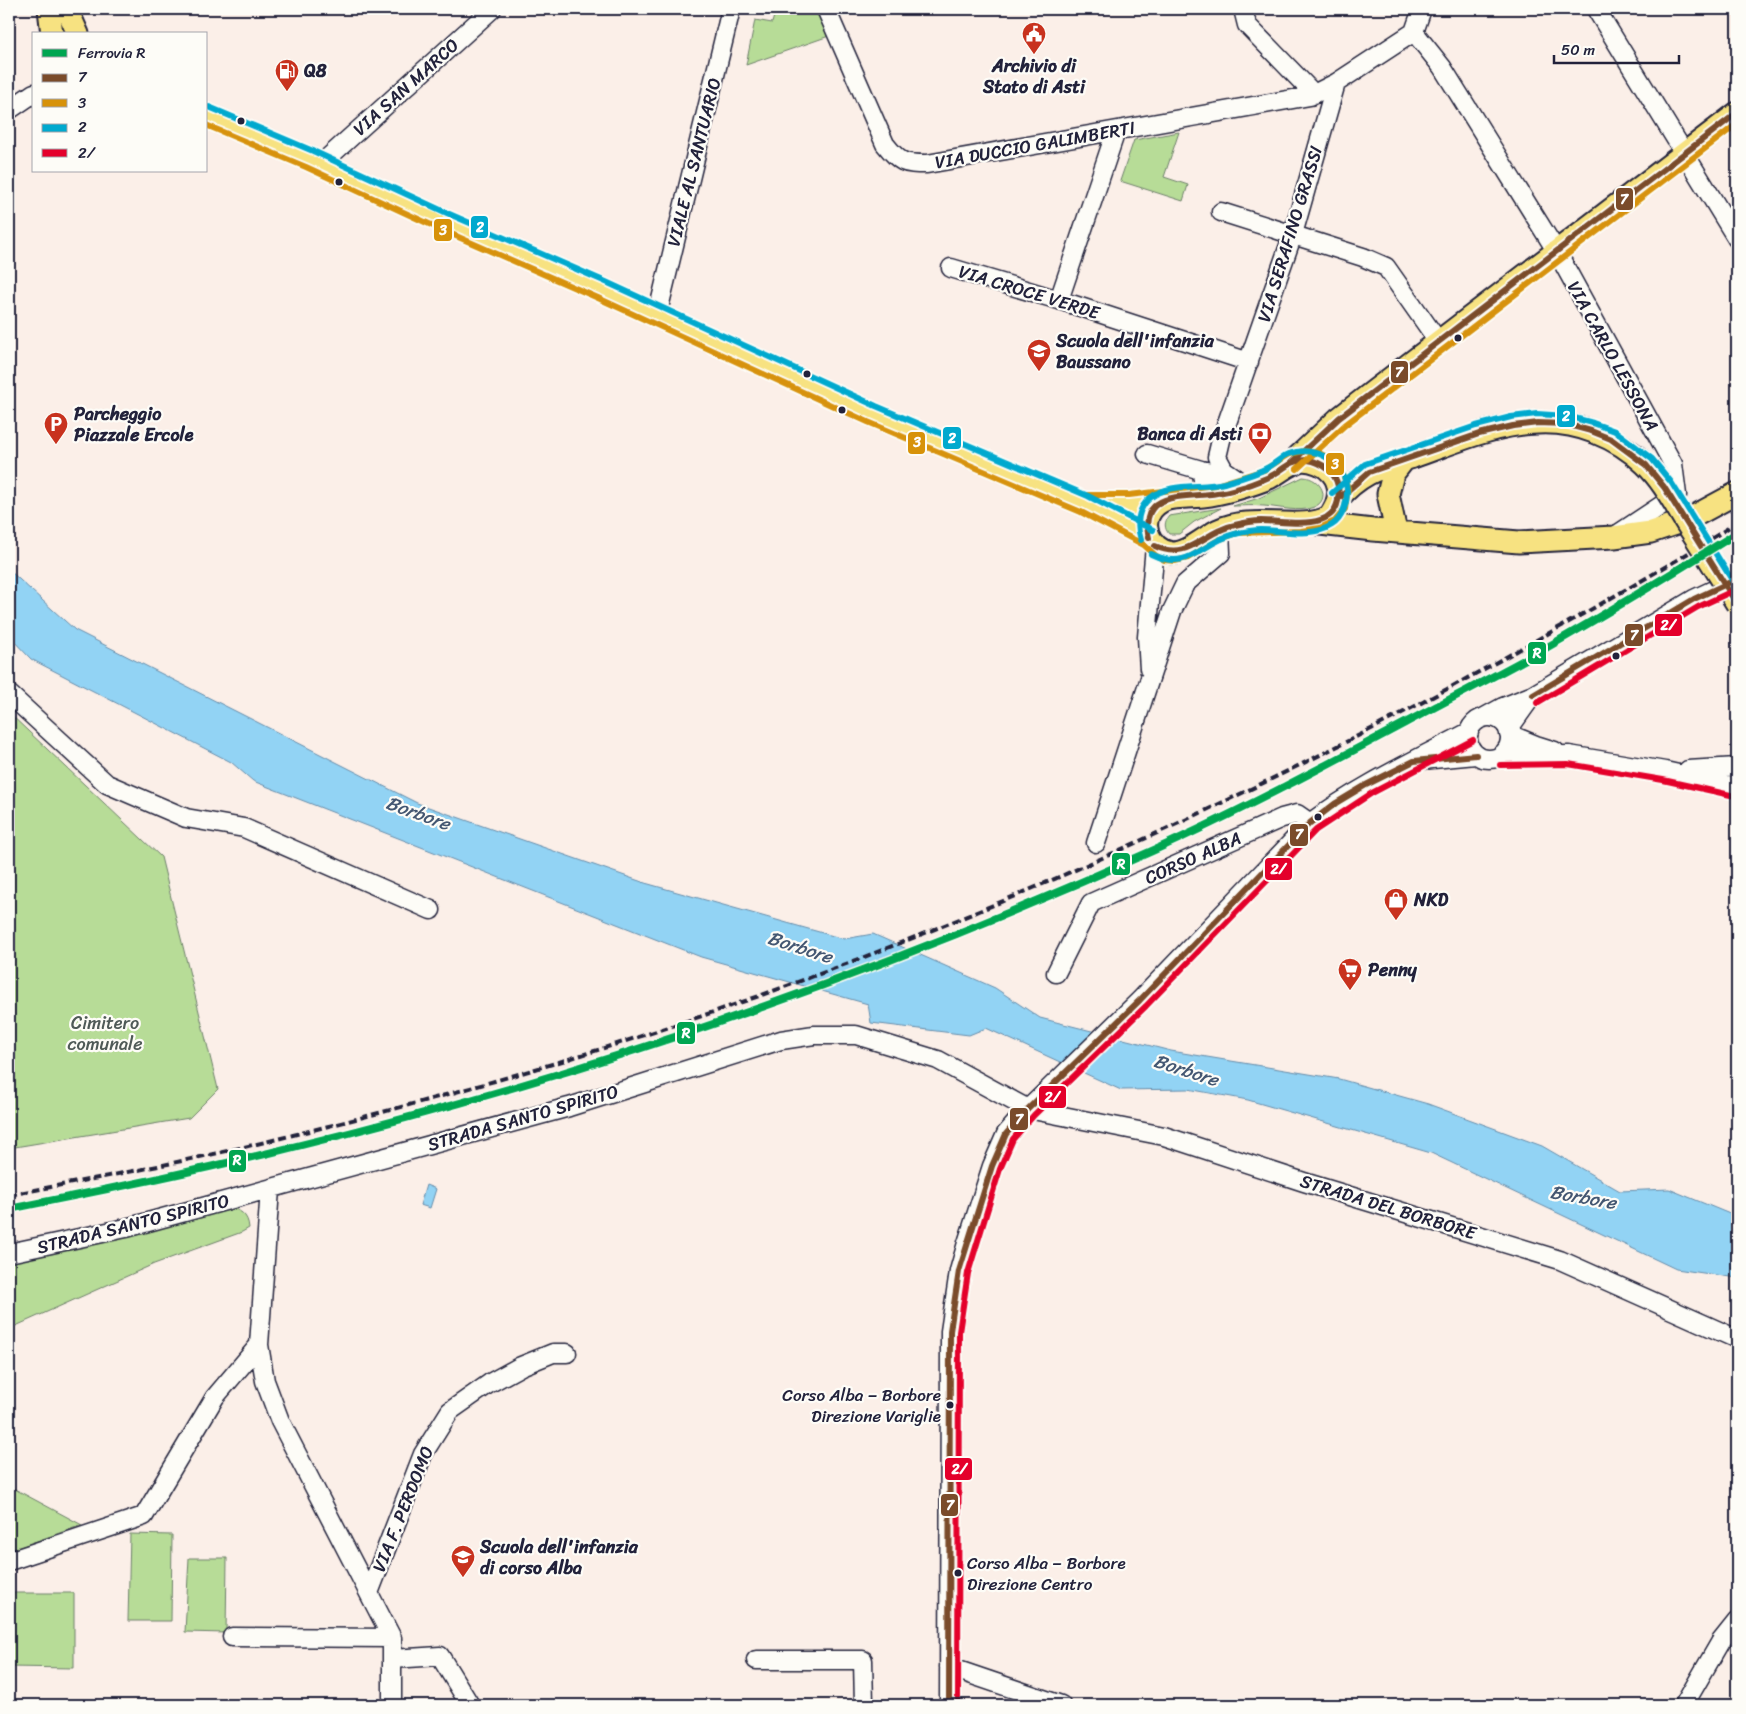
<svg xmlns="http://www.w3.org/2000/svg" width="1746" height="1714" font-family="Sriracha,sans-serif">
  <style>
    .green { fill: #b7dc97; stroke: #6c7f69 }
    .water { fill: #92d3f4; stroke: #658caa }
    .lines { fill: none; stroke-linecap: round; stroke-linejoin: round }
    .minor-casing { stroke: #22223b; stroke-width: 21 }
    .major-casing { stroke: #22223b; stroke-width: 25 }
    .minor { stroke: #fdfcf7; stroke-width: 18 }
    .major { stroke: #f7e281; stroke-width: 21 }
    .rail { stroke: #22223b; stroke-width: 4; stroke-dasharray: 8 4; stroke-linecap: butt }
    .major-bridge-casing { stroke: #22223b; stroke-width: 25; stroke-linecap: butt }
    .major-bridge { stroke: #f7e281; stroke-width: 21 }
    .bus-1-casing { stroke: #fdfcf7; stroke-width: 10 }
    .bus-2-casing { stroke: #fdfcf7; stroke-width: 10 }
    .bus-3-casing { stroke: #fdfcf7; stroke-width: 10 }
    .bus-4-casing { stroke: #fdfcf7; stroke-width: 10 }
    .bus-1 { stroke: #7a4b2a; stroke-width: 6 }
    .bus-2 { stroke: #d79209; stroke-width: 6 }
    .bus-3 { stroke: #00a9ce; stroke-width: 6 }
    .bus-4 { stroke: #e4002b; stroke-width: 6 }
    .rail-1-casing { stroke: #fdfcf7; stroke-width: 11 }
    .rail-1 { stroke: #00a651; stroke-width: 8 }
    .bus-dot { fill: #22223b; stroke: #fdfcf7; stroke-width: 2 }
    .labels { text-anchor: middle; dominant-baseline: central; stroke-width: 4.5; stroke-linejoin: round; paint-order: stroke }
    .bus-label { font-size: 17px; fill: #22223b; stroke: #fdfcf7; text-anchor: end }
    .poi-label { font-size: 18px; font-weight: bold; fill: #22223b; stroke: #fdfcf7; text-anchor: start }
    .street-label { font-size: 18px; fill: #22223b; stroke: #fdfcf7 }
    .park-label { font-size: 18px; fill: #4f5a57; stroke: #fdfcf7 }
    .water-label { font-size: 19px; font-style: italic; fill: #445772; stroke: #fdfcf7 }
    .line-badge { stroke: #fdfcf7; stroke-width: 2 }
    .badge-label { font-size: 14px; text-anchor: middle; font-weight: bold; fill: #fff }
  </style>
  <rect width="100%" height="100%" fill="#fbefe8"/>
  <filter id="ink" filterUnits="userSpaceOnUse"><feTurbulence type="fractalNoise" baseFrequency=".02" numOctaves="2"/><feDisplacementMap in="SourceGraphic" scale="10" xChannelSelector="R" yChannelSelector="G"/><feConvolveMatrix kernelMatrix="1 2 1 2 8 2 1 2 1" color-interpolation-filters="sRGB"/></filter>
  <g filter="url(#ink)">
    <path class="green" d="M776,9h41l12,27 -83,29 9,-45 17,3z
      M1179,132l-15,45 24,8 -5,16 -63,-20 14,-41z
      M1303,477c19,1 28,23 11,30 -15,6 -35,0 -50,-1 -11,-1 -21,0 -31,0l26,-8z
      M1221,508l-27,14 -15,12h-10c-5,-6 -5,-12 0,-18z
      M9,713l152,144 57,232 -29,29 -180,30z
      M228,1207c12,3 20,7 21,21l-7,4 -88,32 -145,65v-68z
      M9,1486l73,39 -73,26z
      M130,1534l42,1 -1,86h-43z
      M189,1558h38l-1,75 -41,-1z
      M9,1593h65v75l-65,-1z"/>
    <path class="water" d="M9,570l66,60 342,173 228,80 199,56 29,-5 122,54 45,30 131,33 168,28 89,25 114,42 78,45 49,-2 68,28v61l-61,-9 -245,-116 -183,-53 -60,-11 -67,1 -135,-62 -17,7 -98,-12 -3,-19 -167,-47 -448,-176 -22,-19 -200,-103 -22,-23z
      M426,1185l10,4 -6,19 -10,-3z"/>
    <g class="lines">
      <defs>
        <path id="minor" d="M826,9l59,135c15,19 18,20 42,20l383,-68 26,-13 78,-51 8,-23
          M1243,9l4,16 67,69
          M1596,9l141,230
          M1414,32l28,35 115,185 116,212 4,31 -62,41
          M9,110l25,-17
          M321,164l171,-155
          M1221,212l142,45 23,10 52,74
          M951,268l108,32 190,62
          M1059,300l57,-169
          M657,316l74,-307
          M1147,454l54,16
          M1246,485l-22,-15 -7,-13 4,-17 72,-206 43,-151
          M1201,496l3,-12 -3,-14 29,5
          M1149,669l-2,-32 8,-91
          M9,694l98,90 79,34 58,10 187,82
          M1533,695l161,-96 43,-20
          M1468 738a21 21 0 1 1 42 0a21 21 0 1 1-42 0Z
          M1483,718l20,-11 30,-12 -25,35
          M1509,734l27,11 19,6
          M1500,756l69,-1 96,16 72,16
          M1422,760l54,-5
          M1688,770l49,-3
          M1096,843l76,-232 13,-27 36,-31 -1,-23
          M1056,973l35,-70 191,-85 15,-4 13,9
          M270,1189l-11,156 6,36 15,40 112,217v67
          M9,1253l117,-25 443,-121 212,-67 33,-5h42l82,25 90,49 136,27 140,46 256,78 177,79
          M9,1561l135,-45 71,-119 44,-52
          M369,1593l54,-139 27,-43 40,-28 31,-17 32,-13h14
          M232,1637l160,1
          M392,1659l48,-3 30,49
          M756,1660h107l1,45
          M949,1667l112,38
          M949,1705l1,-374 9,-60 8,-28 25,-77 14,-32 22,-25 112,-109 170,-177c49,-37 104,-62 159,-91
          M1684,1705l37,-64 16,-20"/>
        <path id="major" d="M49,9l3,25
          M67,9l11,25
          M206,115l104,44 133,62 159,69 270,124 213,90 64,34
          M1302,460c24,1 44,19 34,45 -2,4 -5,10 -8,12 -19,12 -66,2 -90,7 -8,1 -19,5 -25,9 -12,7 -26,20 -41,20 -11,-1 -21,-10 -24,-20 -6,-18 8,-33 25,-35 10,-1 20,-1 30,-2 18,-2 50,-11 66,-18 12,-6 19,-14 33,-18z
          M1291,463l48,-45 36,-28 362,-277
          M1338,499c23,-27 43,-31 75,-42
          M1090,504h41l34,-4
          M1311,523l62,7 146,12 95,-5 37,-5 36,-12 50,-27
          M1396,532l-8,-38 5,-20 11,-14"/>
      </defs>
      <use href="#minor" class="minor-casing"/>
      <use href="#major" class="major-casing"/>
      <use href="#minor" class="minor"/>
      <use href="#major" class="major"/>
      <path class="rail" d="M9,1195c95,-18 191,-36 284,-60 145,-36 291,-78 432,-127 207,-72 407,-159 603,-257 84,-42 166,-87 248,-133 54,-31 109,-61 161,-96"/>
      <defs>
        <path id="major-bridge" d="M1413,457c40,-14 82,-33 125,-34 39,-2 79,14 107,41 18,17 30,41 43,62 17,26 33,52 49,78"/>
      </defs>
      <use href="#major-bridge" class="major-bridge-casing"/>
      <use href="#major-bridge" class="major-bridge"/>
      <defs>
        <path id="bus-1" d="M1291,463l48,-45 398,-305
          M1338,499l31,-27 110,-38 34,-8 25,-3 27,1 26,7 20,8 35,26 18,22 73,117
          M1149,538c-3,-12 -3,-26 8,-34 17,-11 41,-7 60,-11 10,-1 19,-4 29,-7 8,-3 17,-6 25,-10 13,-7 21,-17 37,-16 14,2 27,12 30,26 7,49 -49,35 -77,35 -9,0 -18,2 -26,4 -32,6 -46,37 -80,21
          M1533,695l161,-96 43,-20
          M949,1705l1,-374 9,-60 33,-105 14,-32 22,-25 112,-109 170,-177 26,-20 30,-18 48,-24 62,-6"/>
        <path id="bus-2" d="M206,125l100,42 134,62 158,69 270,124 213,90 63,33 11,10 9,5 11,1 13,-3 30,-18 20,-7 63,-2 19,-3 15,-7 10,-12 3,-21 -6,-16 -10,-12 -13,-7 -15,-2 -14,3 -26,16 -48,15 -87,10h-42
          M1297,469l48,-44 392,-301"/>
        <path id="bus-3" d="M209,107l104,44 134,62 159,69 270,124 212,90 65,34
          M1332,493l33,-29 111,-38 35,-9 26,-3 30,2 26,7 22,8 37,28 19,23 66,106
          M1141,540c-5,-15 -4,-31 9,-42 20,-16 51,-9 74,-15 14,-4 30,-8 43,-15 8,-4 14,-11 22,-14 27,-10 57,9 58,37 0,12 -4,27 -15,34 -20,13 -49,5 -71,5 -8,0 -18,2 -26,4 -35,8 -44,39 -84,20"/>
        <path id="bus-4" d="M1537,703l161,-96 39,-18
          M1500,765l68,-1 95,16 72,16
          M958,1705l1,-373 9,-59 32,-104 13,-30 21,-24 112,-109 170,-176 56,-37 101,-53"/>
      </defs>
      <use href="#bus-1" class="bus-1-casing"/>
      <use href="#bus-2" class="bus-2-casing"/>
      <use href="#bus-3" class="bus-3-casing"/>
      <use href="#bus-4" class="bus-4-casing"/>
      <use href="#bus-1" class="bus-1"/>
      <use href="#bus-2" class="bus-2"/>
      <use href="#bus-3" class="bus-3"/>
      <use href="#bus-4" class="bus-4"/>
      <defs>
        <path id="rail-1" d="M9,1209c95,-19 190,-38 284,-62 294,-72 583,-172 859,-296 91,-41 180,-89 268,-136 41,-22 83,-43 124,-66 65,-37 129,-76 193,-116"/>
      </defs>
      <use href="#rail-1" class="rail-1-casing"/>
      <use href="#rail-1" class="rail-1"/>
    </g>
  </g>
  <defs>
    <symbol id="civic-pin" viewBox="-11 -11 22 30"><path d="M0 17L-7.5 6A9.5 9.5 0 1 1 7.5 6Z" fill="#c8321e" stroke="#fdfcf7"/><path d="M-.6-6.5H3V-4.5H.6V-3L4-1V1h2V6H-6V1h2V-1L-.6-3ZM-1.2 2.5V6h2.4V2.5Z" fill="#fff"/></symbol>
    <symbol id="fuel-pin" viewBox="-11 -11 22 30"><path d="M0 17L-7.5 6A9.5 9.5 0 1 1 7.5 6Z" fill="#c8321e" stroke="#fdfcf7"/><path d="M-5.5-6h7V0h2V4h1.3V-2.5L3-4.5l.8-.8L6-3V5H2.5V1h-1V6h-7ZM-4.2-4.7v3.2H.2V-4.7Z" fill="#fff"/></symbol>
    <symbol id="school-pin" viewBox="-11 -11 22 30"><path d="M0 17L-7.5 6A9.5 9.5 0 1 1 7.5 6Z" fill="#c8321e" stroke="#fdfcf7"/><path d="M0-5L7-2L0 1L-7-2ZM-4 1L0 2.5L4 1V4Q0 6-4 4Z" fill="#fff"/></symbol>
    <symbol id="parking-pin" viewBox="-11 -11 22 30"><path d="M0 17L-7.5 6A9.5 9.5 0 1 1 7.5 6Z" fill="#c8321e" stroke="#fdfcf7"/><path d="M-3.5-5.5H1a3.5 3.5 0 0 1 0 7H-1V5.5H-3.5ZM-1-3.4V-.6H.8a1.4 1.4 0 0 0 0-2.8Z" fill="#fff"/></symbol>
    <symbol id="bank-pin" viewBox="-11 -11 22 30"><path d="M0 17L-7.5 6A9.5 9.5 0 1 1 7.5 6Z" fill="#c8321e" stroke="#fdfcf7"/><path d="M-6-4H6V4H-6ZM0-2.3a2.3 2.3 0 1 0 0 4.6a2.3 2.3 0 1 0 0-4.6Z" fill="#fff"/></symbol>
    <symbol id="shop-pin" viewBox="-11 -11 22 30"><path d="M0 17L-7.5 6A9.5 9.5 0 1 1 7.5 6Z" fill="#c8321e" stroke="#fdfcf7"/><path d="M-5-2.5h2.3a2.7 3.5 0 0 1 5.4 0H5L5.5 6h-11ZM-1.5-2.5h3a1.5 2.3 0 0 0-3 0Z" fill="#fff"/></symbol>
    <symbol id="supermarket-pin" viewBox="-11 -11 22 30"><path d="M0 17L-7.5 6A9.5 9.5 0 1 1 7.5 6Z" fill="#c8321e" stroke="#fdfcf7"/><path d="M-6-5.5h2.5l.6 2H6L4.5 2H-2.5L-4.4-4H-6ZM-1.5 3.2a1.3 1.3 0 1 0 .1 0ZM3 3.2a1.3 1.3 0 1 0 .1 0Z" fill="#fff"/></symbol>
  </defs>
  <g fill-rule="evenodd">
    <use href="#civic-pin" x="1020" y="20" width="28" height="38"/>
    <use href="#fuel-pin" x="273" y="57" width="28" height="38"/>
    <use href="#school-pin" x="1025" y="337" width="28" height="38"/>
    <use href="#parking-pin" x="42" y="410" width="28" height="38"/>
    <use href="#bank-pin" x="1246" y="420" width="28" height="38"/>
    <use href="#shop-pin" x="1382" y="886" width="28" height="38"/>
    <use href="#supermarket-pin" x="1336" y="956" width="28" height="38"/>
    <use href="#school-pin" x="449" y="1543" width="28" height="38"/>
  </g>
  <g class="bus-dot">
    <circle cx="241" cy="121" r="4.5"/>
    <circle cx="339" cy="182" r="4.5"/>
    <circle cx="1458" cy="338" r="4.5"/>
    <circle cx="807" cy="374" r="4.5"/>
    <circle cx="842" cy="410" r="4.5"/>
    <circle cx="1616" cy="656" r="4.5"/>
    <circle cx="1318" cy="817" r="4.5"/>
    <circle cx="950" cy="1405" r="4.5"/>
    <circle cx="958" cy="1573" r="4.5"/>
  </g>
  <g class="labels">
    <g class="bus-label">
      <text x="941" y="1395">Corso Alba – Borbore<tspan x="941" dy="21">Direzione Variglie</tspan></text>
      <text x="967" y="1563" text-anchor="start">Corso Alba – Borbore<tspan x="967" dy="21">Direzione Centro</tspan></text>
    </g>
    <g class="poi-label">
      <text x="1034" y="66" text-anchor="middle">Archivio di<tspan x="1034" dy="21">Stato di Asti</tspan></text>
      <text x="304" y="71">Q8</text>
      <text x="1056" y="341">Scuola dell'infanzia<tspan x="1056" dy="21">Baussano</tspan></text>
      <text x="74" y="414">Parcheggio<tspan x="74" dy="21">Piazzale Ercole</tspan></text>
      <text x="1242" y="434" text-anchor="end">Banca di Asti</text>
      <text x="1414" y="900">NKD</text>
      <text x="1368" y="970">Penny</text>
      <text x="480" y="1547">Scuola dell'infanzia<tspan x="480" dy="21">di corso Alba</tspan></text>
    </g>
    <g class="street-label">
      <text transform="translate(406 87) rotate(-42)">VIA SAN MARCO</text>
      <text transform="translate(1035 145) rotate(-10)">VIA DUCCIO GALIMBERTI</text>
      <text transform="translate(694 162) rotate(-76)">VIALE AL SANTUARIO</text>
      <text transform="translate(1290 234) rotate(-73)">VIA SERAFINO GRASSI</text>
      <text transform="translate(1029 292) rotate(17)">VIA CROCE VERDE</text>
      <text transform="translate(1613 356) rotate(61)">VIA CARLO LESSONA</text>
      <text transform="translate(1193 858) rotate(-24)">CORSO ALBA</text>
      <text transform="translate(523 1118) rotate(-16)">STRADA SANTO SPIRITO</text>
      <text transform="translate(1388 1207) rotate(17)">STRADA DEL BORBORE</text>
      <text transform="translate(133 1224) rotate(-14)">STRADA SANTO SPIRITO</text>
      <text transform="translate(403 1509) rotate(-68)">VIA F. PERDOMO</text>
    </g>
    <g class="park-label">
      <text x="105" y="1023">Cimitero<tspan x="105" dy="21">comunale</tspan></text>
    </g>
    <g class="water-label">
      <text transform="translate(418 813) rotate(20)">Borbore</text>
      <text transform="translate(800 947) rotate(18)">Borbore</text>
      <text transform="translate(1186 1070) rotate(18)">Borbore</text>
      <text transform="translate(1583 1197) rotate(10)">Borbore</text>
    </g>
  </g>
  <g class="line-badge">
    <rect x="1615" y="187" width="19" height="24" rx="5" fill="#7a4b2a"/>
    <rect x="470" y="215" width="19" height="24" rx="5" fill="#00a9ce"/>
    <rect x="433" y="218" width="20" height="24" rx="5" fill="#d79209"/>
    <rect x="1390" y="360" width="19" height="24" rx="5" fill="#7a4b2a"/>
    <rect x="1556" y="404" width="20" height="24" rx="5" fill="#00a9ce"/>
    <rect x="942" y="426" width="20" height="24" rx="5" fill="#00a9ce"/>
    <rect x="907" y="431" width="19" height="24" rx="5" fill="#d79209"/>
    <rect x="1325" y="452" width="20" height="24" rx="5" fill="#d79209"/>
    <rect x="1654" y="613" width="29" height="24" rx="5" fill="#e4002b"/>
    <rect x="1624" y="623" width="20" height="24" rx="5" fill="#7a4b2a"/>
    <rect x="1527" y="641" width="20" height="24" rx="5" fill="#00a651"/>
    <rect x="1289" y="823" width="20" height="24" rx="5" fill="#7a4b2a"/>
    <rect x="1111" y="852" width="20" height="24" rx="5" fill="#00a651"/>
    <rect x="1264" y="857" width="29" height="24" rx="5" fill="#e4002b"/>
    <rect x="676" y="1021" width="20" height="24" rx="5" fill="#00a651"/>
    <rect x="1038" y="1085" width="29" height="24" rx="5" fill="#e4002b"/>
    <rect x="1009" y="1107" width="20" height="24" rx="5" fill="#7a4b2a"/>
    <rect x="228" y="1149" width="19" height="24" rx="5" fill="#00a651"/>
    <rect x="944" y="1457" width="29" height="24" rx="5" fill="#e4002b"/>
    <rect x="940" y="1493" width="19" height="24" rx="5" fill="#7a4b2a"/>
  </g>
  <g class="badge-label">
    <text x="1624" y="204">7</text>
    <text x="480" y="232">2</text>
    <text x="443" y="235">3</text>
    <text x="1399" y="377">7</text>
    <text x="1566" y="421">2</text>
    <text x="952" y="443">2</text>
    <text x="917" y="447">3</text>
    <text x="1335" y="469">3</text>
    <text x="1668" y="630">2/</text>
    <text x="1634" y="640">7</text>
    <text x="1537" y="658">R</text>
    <text x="1299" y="839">7</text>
    <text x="1121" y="869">R</text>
    <text x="1278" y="874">2/</text>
    <text x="686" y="1038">R</text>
    <text x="1052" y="1102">2/</text>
    <text x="1019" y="1124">7</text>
    <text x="237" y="1165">R</text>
    <text x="959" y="1474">2/</text>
    <text x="950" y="1510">7</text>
  </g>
  <rect width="1746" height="1714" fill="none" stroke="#fdfcf7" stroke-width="30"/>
  <rect x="15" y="15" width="1716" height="1684" fill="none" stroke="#22223b" stroke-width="2" filter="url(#ink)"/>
  <rect x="32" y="32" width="175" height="140" fill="#fdfcf7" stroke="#a5a5ac"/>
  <rect x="42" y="49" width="25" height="8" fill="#00a651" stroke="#a5a5ac"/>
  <text x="78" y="58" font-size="15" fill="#22223b">Ferrovia R</text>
  <rect x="42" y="74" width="25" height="8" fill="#7a4b2a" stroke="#a5a5ac"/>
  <text x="78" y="82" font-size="15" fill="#22223b">7</text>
  <rect x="42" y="99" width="25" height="8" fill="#d79209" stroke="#a5a5ac"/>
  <text x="78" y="108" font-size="15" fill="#22223b">3</text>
  <rect x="42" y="124" width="25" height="8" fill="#00a9ce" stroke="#a5a5ac"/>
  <text x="78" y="132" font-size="15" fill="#22223b">2</text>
  <rect x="42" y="149" width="25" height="8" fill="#e4002b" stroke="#a5a5ac"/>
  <text x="78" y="158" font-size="15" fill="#22223b">2/</text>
  <path d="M1554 55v8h125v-8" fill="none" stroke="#22223b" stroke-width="2.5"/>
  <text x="1561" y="55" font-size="15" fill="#22223b" stroke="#fdfcf7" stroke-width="4" paint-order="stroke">50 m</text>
</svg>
